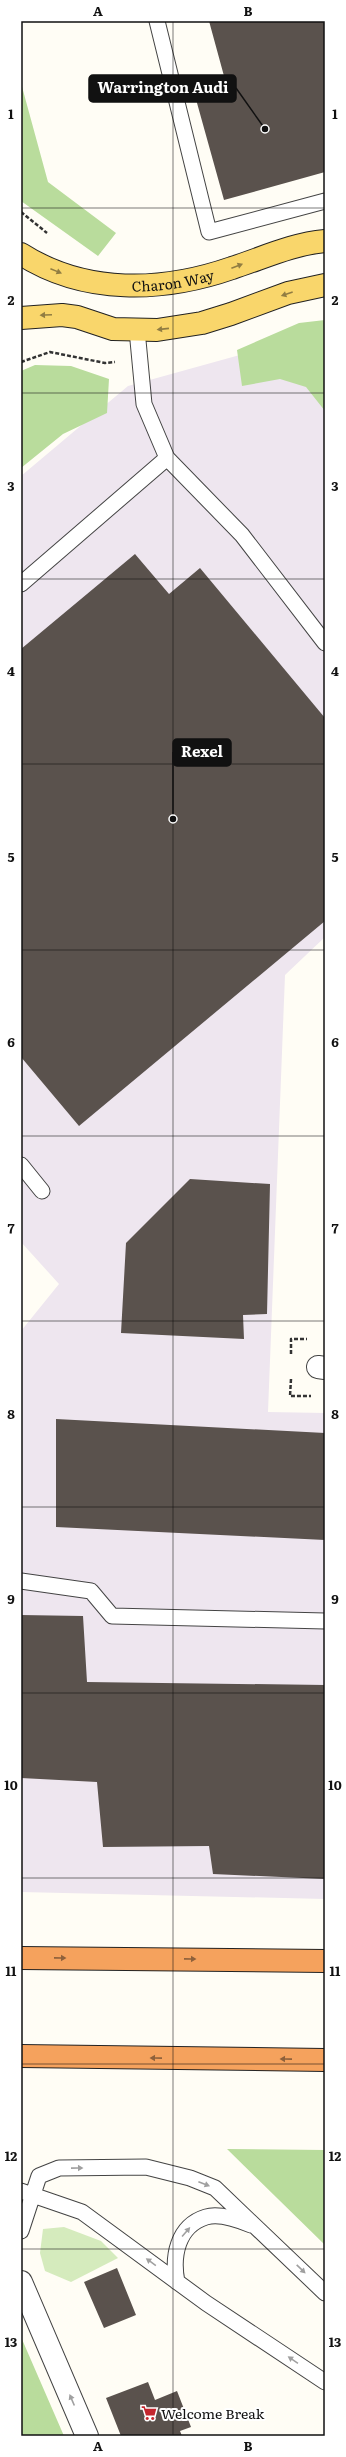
<svg xmlns="http://www.w3.org/2000/svg" width="346" height="2457" font-family="Literata,serif">
  <style>
    .industrial { fill: #eee6ef }
    .green { fill: #d5ebbd }
    .forest { fill: #b9dc9c }
    .building { fill: #5a524d }
    .lines { fill: none; stroke-linecap: round; stroke-linejoin: round }
    .service-casing { stroke: #444; stroke-width: 17 }
    .minor-casing { stroke: #444; stroke-width: 24 }
    .primary-casing { stroke: #222; stroke-width: 24 }
    .motorway-casing { stroke: #222; stroke-width: 24 }
    .path { stroke: #333; stroke-width: 2.5; stroke-dasharray: 4 2; stroke-linecap: butt }
    .service { stroke: #fff; stroke-width: 15 }
    .minor { stroke: #fff; stroke-width: 22 }
    .primary { stroke: #f9d66b; stroke-width: 22 }
    .motorway { stroke: #f5a25d; stroke-width: 22 }
    .oneway { fill: #917d42 }
    .oneway2 { fill: #8e613b }
    .oneway3 { fill: #a0a0a0 }
    .grid { fill: none; stroke: #111; stroke-width: 1; stroke-opacity: 0.55 }
    .labels { text-anchor: middle; dominant-baseline: central; stroke-width: 4; stroke-linejoin: round; paint-order: stroke }
    .street-label { font-size: 14px; fill: #111; stroke: #fff }
    .poi-label { font-size: 14px; fill: #111; stroke: #fff; text-anchor: start }
    .leader { fill: none; stroke: #111; stroke-width: 1.5 }
    .callout-dot { fill: #111; stroke: #fff; stroke-width: 1.5 }
    .callout { fill: #111; stroke: #111; stroke-width: 1.5 }
    .callout-label { font-size: 15px; text-anchor: middle; font-weight: bold; fill: #fff }
    .neatline { fill: none; stroke: #111; stroke-width: 1.5 }
    .grid-label { font-size: 13px; text-anchor: middle; font-weight: bold; fill: #111 }
  </style>
  <rect width="100%" height="100%" fill="#fffdf5"/>
  <path class="industrial" d="M276,345l49,54v538l-40,38 -17,437 57,1v486l-304,-7v-561l38,-47 -38,-42v-766l107,-90z"/>
  <path class="green" d="M64,2227l37,14 17,17 -47,24 -26,-11 -5,-18 3,-24z"/>
  <path class="forest" d="M21,83l27,99 68,51 -18,23 -77,-55z
    M325,320v91l-19,-24 -26,-8 -38,7 -5,-36 62,-27z
    M35,365l36,1 38,13 -2,34 -44,21 -42,34v-97z
    M227,2149l98,1v95z
    M21,2337l43,99h-43z"/>
  <path class="building" d="M209,21h116v151l-101,28 -32,-115 32,-9z
    M135,554l34,40 31,-26 125,150v203l-246,205 -58,-69v-408z
    M190,1179l80,5 -3,130 -24,1 1,24 -123,-6 5,-90z
    M56,1419l269,14v107l-269,-13z
    M21,1615l62,1 4,66 238,3v194l-112,-5 -4,-28 -106,1 -6,-65 -76,-4z
    M117,2268l19,47 -32,13 -20,-46z
    M148,2382l7,18 22,-9 14,36 -11,4 2,5h-61l-15,-38z"/>
  <g class="lines">
    <defs>
      <path id="service" d="M157,21l52,211 116,-31
        M137,330l7,74 23,54 75,77 83,108
        M21,584l146,-126
        M21,1165l21,26
        M21,1581l70,10 21,25 213,5
        M21,2191l61,21 124,91 119,79
        M21,2231l18,-55 20,-8 87,-1 44,11 25,10 110,105
        M177,2282c-5,-25 0,-56 29,-65 13,-4 33,3 45,8"/>
      <path id="minor" d="M318,1367l7,1
        M21,2282l66,154"/>
      <g id="primary">
        <path id="s1" d="M21,254c64,41 142,38 211,14 31,-10 60,-24 93,-27"/>
        <path d="M21,318l41,-3 15,2 36,12 44,1 45,-7 29,-9 57,-21 37,-8"/>
      </g>
      <path id="motorway" d="M21,1958l304,3
        M21,2056l304,4"/>
    </defs>
    <use href="#service" class="service-casing"/>
    <use href="#minor" class="minor-casing"/>
    <use href="#primary" class="primary-casing"/>
    <use href="#motorway" class="motorway-casing"/>
    <path class="path" d="M21,212l26,21
      M21,362l29,-10 55,11 10,-1
      M291,1354v-15h16
      M291,1379l-1,17h21"/>
    <use href="#service" class="service"/>
    <use href="#minor" class="minor"/>
    <use href="#primary" class="primary"/>
    <use href="#motorway" class="motorway"/>
  </g>
  <defs><path id="oneway-solid" d="M-6-.8H1V-3.2L6.5 0L1 3.2V.8H-6Z"/></defs>
  <g class="oneway">
    <use href="#oneway-solid" transform="translate(237 266) rotate(-21)"/>
    <use href="#oneway-solid" transform="translate(56 271) rotate(22)"/>
    <use href="#oneway-solid" transform="translate(287 294) rotate(161)"/>
    <use href="#oneway-solid" transform="translate(46 315) rotate(178)"/>
    <use href="#oneway-solid" transform="translate(163 329) rotate(174)"/>
  </g>
  <g class="oneway2">
    <use href="#oneway-solid" transform="translate(60 1958) rotate(1)"/>
    <use href="#oneway-solid" transform="translate(190 1959) rotate(1)"/>
    <use href="#oneway-solid" transform="translate(156 2058) rotate(-179)"/>
    <use href="#oneway-solid" transform="translate(286 2059) rotate(-179)"/>
  </g>
  <g class="oneway3">
    <use href="#oneway-solid" transform="translate(77 2168) rotate(-1)"/>
    <use href="#oneway-solid" transform="translate(204 2184) rotate(21)"/>
    <use href="#oneway-solid" transform="translate(186 2232) rotate(-49)"/>
    <use href="#oneway-solid" transform="translate(151 2262) rotate(-144)"/>
    <use href="#oneway-solid" transform="translate(301 2269) rotate(44)"/>
    <use href="#oneway-solid" transform="translate(293 2360) rotate(-146)"/>
    <use href="#oneway-solid" transform="translate(72 2400) rotate(-113)"/>
  </g>
  <path class="grid" d="M173,21v2415M21,208h304M21,393h304M21,579h304M21,764h304M21,950h304M21,1136h304M21,1321h304M21,1507h304M21,1693h304M21,1878h304M21,2064h304M21,2249h304"/>
  <defs>
    <symbol id="supermarket-bare" viewBox="-9 -9 18 18"><path d="M-6-5.5h2.5l.6 2H6L4.5 2H-2.5L-4.4-4H-6ZM-1.5 3.2a1.3 1.3 0 1 0 .1 0ZM3 3.2a1.3 1.3 0 1 0 .1 0Z" fill="#c4262e" stroke="#fff" stroke-width="2.5" paint-order="stroke"/></symbol>
  </defs>
  <g fill-rule="evenodd">
    <use href="#supermarket-bare" x="138" y="2402" width="22" height="22"/>
  </g>
  <g class="labels">
    <g class="street-label">
      <text stroke="none"><textPath href="#s1" startOffset="158">Charon Way</textPath></text>
    </g>
    <g class="poi-label">
      <text x="161" y="2413">Welcome Break</text>
    </g>
  </g>
  <path class="leader" d="M265 129L236 88M173 819L173 752"/>
  <g class="callout-dot">
    <circle cx="265" cy="129" r="4"/>
    <circle cx="173" cy="819" r="4"/>
  </g>
  <g class="callout">
    <rect x="89" y="75" width="147" height="27" rx="4"/>
    <rect x="173" y="739" width="58" height="27" rx="4"/>
  </g>
  <g class="callout-label">
    <text x="163" y="93">Warrington Audi</text>
    <text x="202" y="757">Rexel</text>
  </g>
  <rect width="346" height="2457" fill="none" stroke="#ffffff" stroke-width="44"/>
  <rect x="22" y="22" width="302" height="2413" class="neatline"/>
  <g class="grid-label">
    <text x="98" y="16">A</text>
    <text x="248" y="16">B</text>
    <text x="11" y="119">1</text>
    <text x="335" y="119">1</text>
    <text x="11" y="305">2</text>
    <text x="335" y="305">2</text>
    <text x="11" y="491">3</text>
    <text x="335" y="491">3</text>
    <text x="11" y="676">4</text>
    <text x="335" y="676">4</text>
    <text x="11" y="862">5</text>
    <text x="335" y="862">5</text>
    <text x="11" y="1047">6</text>
    <text x="335" y="1047">6</text>
    <text x="11" y="1233">7</text>
    <text x="335" y="1233">7</text>
    <text x="11" y="1419">8</text>
    <text x="335" y="1419">8</text>
    <text x="11" y="1604">9</text>
    <text x="335" y="1604">9</text>
    <text x="11" y="1790">10</text>
    <text x="335" y="1790">10</text>
    <text x="11" y="1976">11</text>
    <text x="335" y="1976">11</text>
    <text x="11" y="2161">12</text>
    <text x="335" y="2161">12</text>
    <text x="11" y="2347">13</text>
    <text x="335" y="2347">13</text>
    <text x="98" y="2451">A</text>
    <text x="248" y="2451">B</text>
  </g>
</svg>
